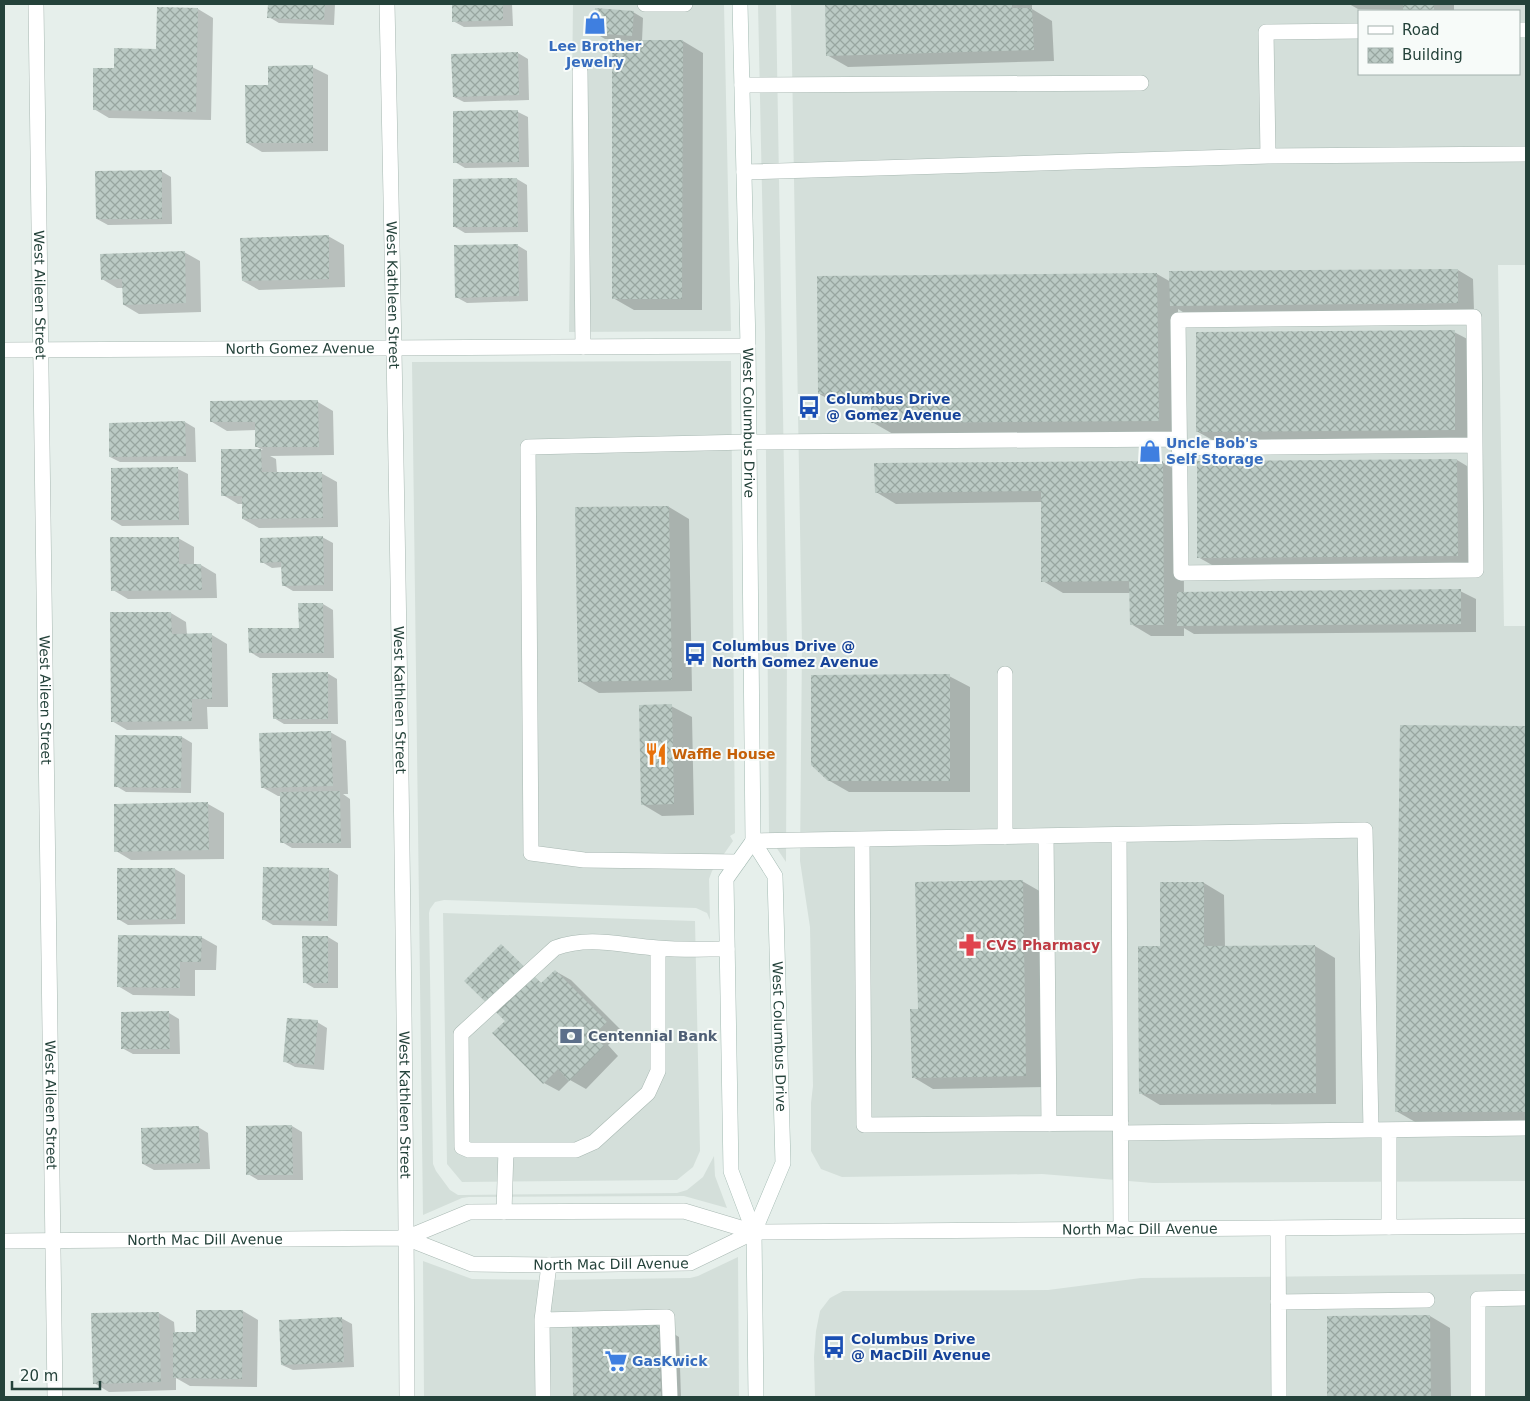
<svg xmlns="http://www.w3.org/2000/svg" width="1530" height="1401" font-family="'DejaVu Sans',sans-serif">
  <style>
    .built { fill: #d4dfda; fill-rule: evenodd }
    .shadow { fill: #0003 }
    .building { fill: url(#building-cross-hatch) }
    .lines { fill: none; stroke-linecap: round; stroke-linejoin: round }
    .service-casing { stroke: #a8b8b2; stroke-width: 16 }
    .minor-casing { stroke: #a8b8b2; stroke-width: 16 }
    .tertiary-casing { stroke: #a8b8b2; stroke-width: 16 }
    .secondary-casing { stroke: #a4bbb3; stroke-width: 16 }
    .service { stroke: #fff; stroke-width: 15 }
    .minor { stroke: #fff; stroke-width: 15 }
    .tertiary { stroke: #fff; stroke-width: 15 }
    .secondary { stroke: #fff; stroke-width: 15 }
    .labels { text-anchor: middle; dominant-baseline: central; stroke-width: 4; stroke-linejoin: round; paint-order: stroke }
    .shop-label { font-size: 14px; font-weight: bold; fill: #366cbe; stroke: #f7fbf9; text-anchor: start }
    .street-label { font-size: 14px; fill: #24423a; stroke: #f7fbf9 }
    .transit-label { font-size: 14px; font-weight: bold; fill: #164399; stroke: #f7fbf9; text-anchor: start }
    .food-label { font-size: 14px; font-weight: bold; fill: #c56008; stroke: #f7fbf9; text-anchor: start }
    .health-label { font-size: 14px; font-weight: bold; fill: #be3a42; stroke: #f7fbf9; text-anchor: start }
    .service-label { font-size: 14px; font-weight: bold; fill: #4e5e75; stroke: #f7fbf9; text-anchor: start }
  </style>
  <defs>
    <pattern id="building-cross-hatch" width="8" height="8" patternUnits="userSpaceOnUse" patternTransform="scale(1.25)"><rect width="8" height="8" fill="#bbcac4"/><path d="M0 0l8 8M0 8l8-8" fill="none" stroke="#98a6a0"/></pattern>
  </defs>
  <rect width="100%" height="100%" fill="#e6efeb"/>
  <path class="built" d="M573,4h151l7,327 -162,1z
    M758,4h18l11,642 -1,216 -14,-21 4,-5 -7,-3 -4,-501z
    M791,4h735v261h-28l6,361h22v555l-373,2 -111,-9 -200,3 -21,-8 -10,-18v-48l2,-17 -3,-159 -10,-66 2,-216zM1359,11h160v63h-160z
    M731,361l4,472 -5,3 3,5 -21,30 -3,8 1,41 -3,-7 -11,-5 -252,-8 -9,2 -5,7 -1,4 4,251 3,7 14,19 8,5h5l214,-2 10,-3 16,-13 11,-21 1,20 12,32 -43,-12 -215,1 -7,1 -39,17 -11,-853z
    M443,913l252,8 5,230 -7,16 -16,13 -215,2 -15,-18z
    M738,1257l1,140h-315l-1,-136 49,18 77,1 141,-2 8,-2z
    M1526,1274v123h-711l-1,-40 2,-26 4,-20 10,-13 13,-7 205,-1 93,-12z"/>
  <path class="shadow" d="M269,4h66l-1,21 -55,-2 -10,-6z
    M453,4h59l1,22 -49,1 -11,-6z
    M826,4h206v5l20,12 2,40 -206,6 -21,-12z
    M1349,4h105v7l-96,-2z
    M198,9l15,9 -2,102 -102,-2 -15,-9 21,-39 42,-20z
    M633,12l10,6 -1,23h41l20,12 -1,257h-68l-21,-12 1,-259h-9l-10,-6z
    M518,53l10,6 1,41 -65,2 -10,-5z
    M312,67l16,8v76l-66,1 -15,-9z
    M518,112l10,5 1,50 -64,1 -10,-6z
    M161,171l10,6 1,47 -64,1 -11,-6z
    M517,179l10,6 1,47 -63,1 -10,-6 -1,-47z
    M328,236l16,9 1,42 -86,3 -16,-9z
    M517,245l10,6 1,50 -61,2 -11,-6z
    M184,252l16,9 1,51 -62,2 -15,-9 -1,-17h-6l-15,-9z
    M1458,270l15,9 1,32 -288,3 -8,-5 1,123 -286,2 -21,-12v-17h-32l-21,-11 -1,-117 339,-3 14,8v-10z
    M1454,332l21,11v98l-257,2 -20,-11z
    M318,402l15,9 1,44 -64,1 6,3 1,14h44l16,9 1,45 -79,1 -16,-9v-15h-5l-15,-9 -1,-44 41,-1 -6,-3 -1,-17 -29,1 -15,-9z
    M185,422l10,6 1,34h-76l-10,-5z
    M1457,460l20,12 1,95 -259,2 -21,-12z
    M1162,462l21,12 1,119 276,-2 16,8v33l-282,2 -10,-6v8h-33l-20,-12v-31h-68l-20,-12 -1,-79 -146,2 -20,-12z
    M178,469l10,5 1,51 -67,1 -10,-6z
    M669,507l20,12 3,172 -93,2 -20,-12z
    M322,537l11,6v48h-40l-10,-6v-18l-11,1 -10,-6z
    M178,538l16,9v18h7l15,9 1,24 -89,1 -15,-9z
    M300,604h23l10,6 1,48h-74l-10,-6 50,-23z
    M171,613l15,9 1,13h25l15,9 1,63h-21l1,22 -81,1 -15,-9z
    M327,673l10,6 1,45h-54l-10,-6z
    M949,676l21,11v105h-121l-21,-12z
    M671,706l21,11 2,98 -32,1 -20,-12z
    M1401,727l125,1v395h-109l-21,-12z
    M330,732l16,9 2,53h-5l7,5 1,49h-59l-10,-6v-46h-4l-16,-9z
    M182,737l10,6 -1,50 -65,-1 -10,-6z
    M208,804l16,9v46l-93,1 -15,-9 -1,-46z
    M175,869l10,6v49l-57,1 -10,-6z
    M328,869l10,6 -1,51 -64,-1 -10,-6z
    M1022,881l21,12 3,194 -113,2 -20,-12z
    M1161,883h43l20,12 1,52 90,-1 20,12 1,146 -176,1 -20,-12 22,-146z
    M201,937l16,9 -1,24h-21v26l-62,-1 -15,-9z
    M328,937l10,6v45h-24l-10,-6z
    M501,945l41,39 13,-13 16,9 51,51 -14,14 10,11 -32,33 -16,-9 -11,11 -15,-8 -37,-63z
    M169,1013l10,6 1,35h-47l-11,-6v-34z
    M317,1022l10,6 -3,42 -29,-3 -11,-6z
    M292,1126l10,6 1,48h-45l-10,-6z
    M198,1127l10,6 2,36 -56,1 -11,-6z
    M243,1311l15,9 -1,67 -67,-1 -14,-8v12l-67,2 -15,-9 65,-70 15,9 1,12h23z
    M1430,1316l20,12 1,69h-123v-80z
    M341,1318l11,6 2,43 -61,3 -11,-5z
    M659,1325l20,12 2,60h-107l-1,-70z"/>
  <path class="building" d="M268,4h57l-1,16 -57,-2z
    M452,4h51v16l-51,2z
    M825,4h187v4h20l2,42 -208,6z
    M1403,4h31v7h-31z
    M157,7l41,1 -2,104 -103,-2v-42h21v-20l42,1z
    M595,8l39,3 -2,25 -39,-3z
    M612,40h71l-1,259h-70z
    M518,52l1,43 -66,2 -2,-43z
    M313,65v78h-67l-1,-58h23v-19z
    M518,110l1,52 -66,1v-52z
    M162,170v49h-66l-1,-48z
    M517,178l1,49h-65v-48z
    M329,235v44l-87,2 -2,-43z
    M518,244l1,52 -64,2 -1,-53z
    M185,251l1,52 -63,2 -1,-26 -21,1 -1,-26z
    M1458,269v34l-288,3 -1,-35z
    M1157,273l2,148 -288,2v-29h-53l-1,-118z
    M1455,330v100l-259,2v-100z
    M318,400l1,47h-64v-25h-45v-21z
    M185,421l1,35 -77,1v-34z
    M221,449h40l1,23h60l1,46 -81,1v-23h-21z
    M1457,459l1,97 -261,2v-97z
    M1163,461l1,164h-34l-1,-44 -88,1v-91l-166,2 -1,-30z
    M178,467l1,53h-68v-52z
    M669,506l3,174 -94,2 -3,-175z
    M323,536l1,49 -42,1 -1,-24 -21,1v-25z
    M110,537h69v27h22l1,26 -91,1z
    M1461,589v35l-284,2v-34z
    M298,603h25l1,50h-75l-1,-25h51z
    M110,612h61l1,22 40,-1v66h-20v22l-81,1z
    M328,672v47h-55l-1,-46z
    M950,674v107h-122l-17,-16v-90z
    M672,704l2,100 -33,1 -2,-100z
    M1400,725l126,1v386h-131z
    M331,731l2,55 -72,2 -2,-55z
    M115,735l67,1 -1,52 -67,-1z
    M340,791l1,52h-61v-51z
    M208,802l1,48 -95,2v-48z
    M263,867l66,1 -1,53 -66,-1z
    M117,868h58l1,51 -59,1z
    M1023,880l3,196 -114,2 -2,-69h8l-3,-127z
    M1160,882h44v64l111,-1 1,148 -177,1 -1,-148h22z
    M118,935l84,1 -1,26h-21v26l-63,-1z
    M302,936h26v47h-25z
    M501,944l40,39 14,-13 52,52 -14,14 11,10 -35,35 -11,-12 -15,15 -51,-51 13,-12 -41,-40z
    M169,1011l1,38h-49v-37z
    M287,1018l31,2 -4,45 -31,-3z
    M292,1125l1,50h-47v-49z
    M199,1126l1,37 -58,1 -1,-36z
    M196,1310h47l-1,69 -69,-1v-46h23z
    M159,1312l2,70 -68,2 -2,-71z
    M1430,1315l1,82h-104v-81z
    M342,1317l2,45 -63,3 -2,-45z
    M659,1324l2,73h-88l-1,-72z"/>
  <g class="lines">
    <defs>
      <path id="service" d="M645,4h40
        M1519,30h7
        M580,71l3,276
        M742,85l399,-2
        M1268,156l-2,-124 93,-1
        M744,172l524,-16 258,-2
        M1474,317l2,253 -295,3 -3,-253z
        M1179,448l296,-3
        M1119,835l2,395
        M1046,836l3,288
        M1005,837v-163
        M862,839l2,286 257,-2
        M753,841l612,-11 6,300
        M738,862l-154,-2 -53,-7 -3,-406 221,-5 430,-3
        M658,948v123l-10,22 -54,49 -18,8h-107l-7,-3 -1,-113 94,-86c35,-13 68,-2 103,0 23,2 46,1 69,1
        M1121,1133l405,-5
        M504,1212l2,-62
        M1389,1227v-97
        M1278,1229l1,168
        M1278,1302l149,-2
        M542,1320l125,-3 3,80
        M543,1397l-1,-77 7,-55
        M1478,1397v-98l48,-1"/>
      <g id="minor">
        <path id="s1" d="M36,4l19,1393"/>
        <path id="s2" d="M387,4c10,464 18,929 20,1393"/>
        <path id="s3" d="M4,350l744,-4"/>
      </g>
      <g id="tertiary">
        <path id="s4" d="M406,1238l63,-26 215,-1 70,21 772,-6"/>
        <path id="s5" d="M4,1241l402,-3 66,26 77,1 141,-2 64,-31"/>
      </g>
      <g id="secondary">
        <path id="s6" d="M740,4l8,342 5,495 22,35 8,287 -29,69"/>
        <path d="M753,841l-27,38 5,292 23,61 2,165"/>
      </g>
    </defs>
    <use href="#service" class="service-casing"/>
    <use href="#minor" class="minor-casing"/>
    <use href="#tertiary" class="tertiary-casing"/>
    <use href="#secondary" class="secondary-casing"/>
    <use href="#service" class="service"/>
    <use href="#minor" class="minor"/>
    <use href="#tertiary" class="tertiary"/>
    <use href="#secondary" class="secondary"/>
  </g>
  <defs>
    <symbol id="shop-bare" viewBox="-9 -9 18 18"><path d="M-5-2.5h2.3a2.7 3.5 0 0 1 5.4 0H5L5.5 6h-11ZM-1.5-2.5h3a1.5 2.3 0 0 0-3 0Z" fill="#3f7fe0" stroke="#f7fbf9" stroke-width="2.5" paint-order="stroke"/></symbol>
    <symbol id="bus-bare" viewBox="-9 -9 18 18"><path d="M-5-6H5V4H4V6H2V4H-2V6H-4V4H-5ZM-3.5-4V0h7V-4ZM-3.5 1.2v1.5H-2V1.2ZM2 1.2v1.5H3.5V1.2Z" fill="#1a4fb4" stroke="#f7fbf9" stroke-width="2.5" paint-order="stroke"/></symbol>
    <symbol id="restaurant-bare" viewBox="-9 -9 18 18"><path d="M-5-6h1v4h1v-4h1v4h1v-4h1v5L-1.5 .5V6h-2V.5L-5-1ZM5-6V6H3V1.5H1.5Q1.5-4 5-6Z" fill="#e8710a" stroke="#f7fbf9" stroke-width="2.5" paint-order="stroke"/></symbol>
    <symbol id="pharmacy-bare" viewBox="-9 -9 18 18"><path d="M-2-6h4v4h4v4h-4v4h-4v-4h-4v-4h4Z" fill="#e0444e" stroke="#f7fbf9" stroke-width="2.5" paint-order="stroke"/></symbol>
    <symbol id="bank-bare" viewBox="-9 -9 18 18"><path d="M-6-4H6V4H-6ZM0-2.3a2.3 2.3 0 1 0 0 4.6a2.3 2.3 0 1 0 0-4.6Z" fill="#5c6f8a" stroke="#f7fbf9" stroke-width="2.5" paint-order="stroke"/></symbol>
    <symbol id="supermarket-bare" viewBox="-9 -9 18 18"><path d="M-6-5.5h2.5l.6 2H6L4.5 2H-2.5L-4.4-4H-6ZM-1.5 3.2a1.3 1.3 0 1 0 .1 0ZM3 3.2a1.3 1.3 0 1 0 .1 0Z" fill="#3f7fe0" stroke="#f7fbf9" stroke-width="2.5" paint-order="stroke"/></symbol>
  </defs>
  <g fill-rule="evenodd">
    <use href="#shop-bare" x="579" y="7" width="32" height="32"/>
    <use href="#bus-bare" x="793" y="391" width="32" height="32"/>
    <use href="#shop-bare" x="1134" y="435" width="32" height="32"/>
    <use href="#bus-bare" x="679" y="638" width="32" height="32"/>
    <use href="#restaurant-bare" x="640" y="738" width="32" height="32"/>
    <use href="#pharmacy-bare" x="954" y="929" width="32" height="32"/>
    <use href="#bank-bare" x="555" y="1020" width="32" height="32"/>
    <use href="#bus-bare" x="818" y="1331" width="32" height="32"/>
    <use href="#supermarket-bare" x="600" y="1345" width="32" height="32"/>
  </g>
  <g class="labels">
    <g class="shop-label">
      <text x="595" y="46" text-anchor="middle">Lee Brother<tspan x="595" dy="16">Jewelry</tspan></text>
      <text x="1166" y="443">Uncle Bob's<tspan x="1166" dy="16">Self Storage</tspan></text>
      <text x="632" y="1361">GasKwick</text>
    </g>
    <g class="street-label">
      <text stroke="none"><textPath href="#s1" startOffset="291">West Aileen Street</textPath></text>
      <text stroke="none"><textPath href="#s2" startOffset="291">West Kathleen Street</textPath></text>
      <text stroke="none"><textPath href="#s3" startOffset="296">North Gomez Avenue</textPath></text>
      <text stroke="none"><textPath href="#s6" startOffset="419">West Columbus Drive</textPath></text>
      <text stroke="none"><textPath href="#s1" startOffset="696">West Aileen Street</textPath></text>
      <text stroke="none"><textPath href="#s2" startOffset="696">West Kathleen Street</textPath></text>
      <text stroke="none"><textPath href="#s6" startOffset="1039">West Columbus Drive</textPath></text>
      <text stroke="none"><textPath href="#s1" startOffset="1101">West Aileen Street</textPath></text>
      <text stroke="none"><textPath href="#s2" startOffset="1101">West Kathleen Street</textPath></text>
      <text stroke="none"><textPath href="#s4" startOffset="742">North Mac Dill Avenue</textPath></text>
      <text stroke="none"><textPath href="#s5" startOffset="201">North Mac Dill Avenue</textPath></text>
      <text stroke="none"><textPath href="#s5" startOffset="612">North Mac Dill Avenue</textPath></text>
    </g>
    <g class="transit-label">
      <text x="826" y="399">Columbus Drive<tspan x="826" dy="16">@ Gomez Avenue</tspan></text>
      <text x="712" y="646">Columbus Drive @<tspan x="712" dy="16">North Gomez Avenue</tspan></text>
      <text x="851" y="1339">Columbus Drive<tspan x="851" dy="16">@ MacDill Avenue</tspan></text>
    </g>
    <g class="food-label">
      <text x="672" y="754">Waffle House</text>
    </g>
    <g class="health-label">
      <text x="986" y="945">CVS Pharmacy</text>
    </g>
    <g class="service-label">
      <text x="588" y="1036">Centennial Bank</text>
    </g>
  </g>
  <rect width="1530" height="1401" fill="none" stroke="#24423a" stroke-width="10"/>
  <rect x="1358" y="10" width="162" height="65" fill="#f7fbf9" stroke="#a3b1ad"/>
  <rect x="1368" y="26" width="25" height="8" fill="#ffffff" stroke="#a3b1ad"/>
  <text x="1402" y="35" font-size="15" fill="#24423a">Road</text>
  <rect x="1368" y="48" width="25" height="15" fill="url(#building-cross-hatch)" stroke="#a3b1ad"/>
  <text x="1402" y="60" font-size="15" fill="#24423a">Building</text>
  <path d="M12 1381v8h88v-8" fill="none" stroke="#24423a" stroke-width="2.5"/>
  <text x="20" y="1381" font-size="15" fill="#24423a" stroke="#f7fbf9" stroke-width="4" paint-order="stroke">20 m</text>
</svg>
